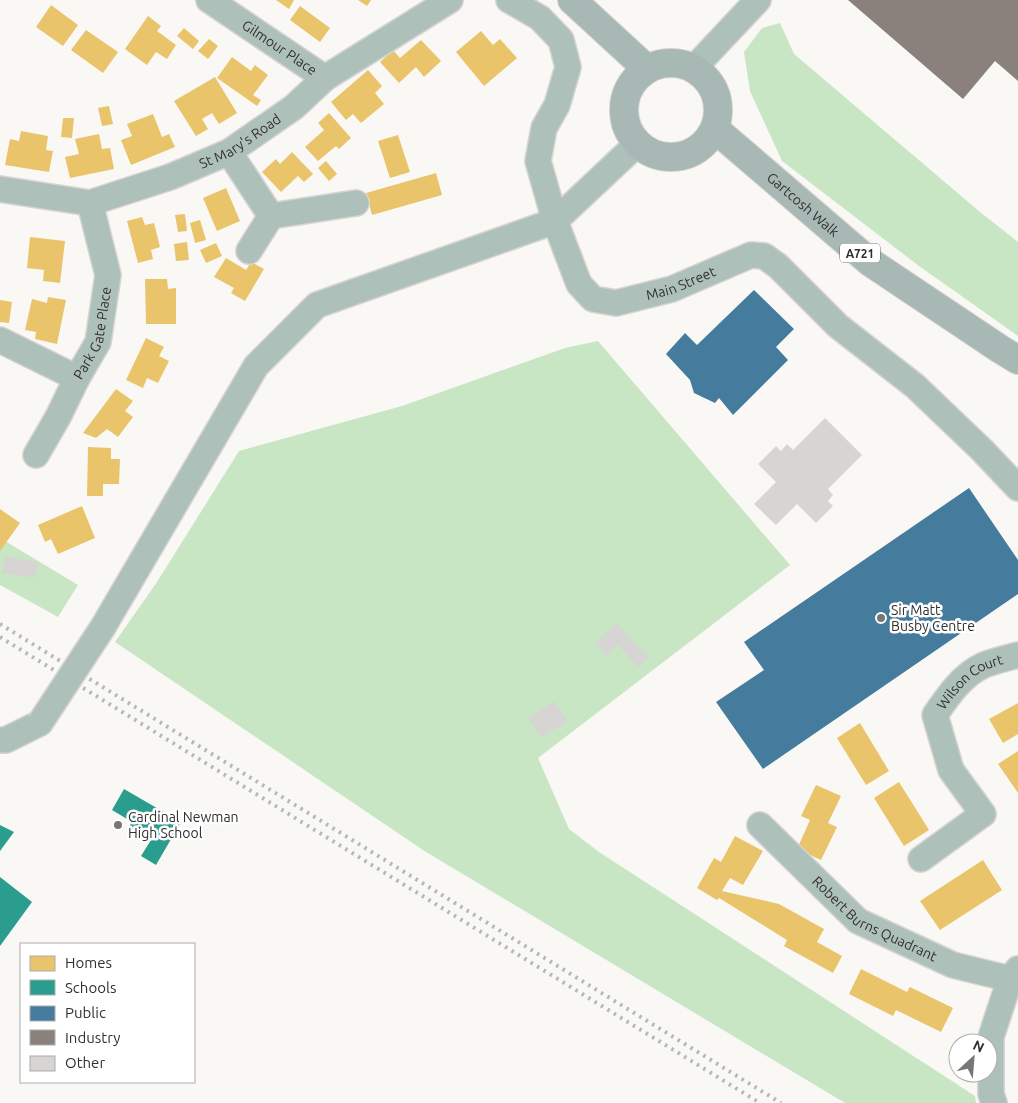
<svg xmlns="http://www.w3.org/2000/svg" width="1018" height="1103" font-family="Ubuntu,sans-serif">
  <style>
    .green { fill: #c8e6c4 }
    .homes { fill: #e9c46a }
    .schools { fill: #2a9d8f }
    .public { fill: #457b9d }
    .industry { fill: #8a817c }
    .building { fill: #d7d5d3 }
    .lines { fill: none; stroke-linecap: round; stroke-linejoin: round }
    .minor-casing { stroke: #d5d4d2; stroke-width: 28 }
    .major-casing { stroke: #d5d4d2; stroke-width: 30 }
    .minor { stroke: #aec0ba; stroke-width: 25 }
    .major { stroke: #a8b8b4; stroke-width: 28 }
    .rail { stroke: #b3bab6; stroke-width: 4; stroke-dasharray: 2.5 5; stroke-linecap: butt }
    .minor-bridge-casing { stroke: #d5d4d2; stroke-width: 28; stroke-linecap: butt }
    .minor-bridge { stroke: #aec0ba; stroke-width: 25 }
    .poi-dot { fill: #777674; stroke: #fff; stroke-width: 2 }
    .labels { text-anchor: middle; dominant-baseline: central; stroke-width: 5; stroke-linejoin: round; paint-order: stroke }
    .shield { fill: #fff; stroke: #6f6e6d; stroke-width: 1 }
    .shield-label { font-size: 12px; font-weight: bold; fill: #31302f }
    .street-label { font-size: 14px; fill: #31302f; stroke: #fff }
    .poi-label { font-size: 14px; fill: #31302f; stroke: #fff; text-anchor: start }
  </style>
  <rect width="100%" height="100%" fill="#faf8f5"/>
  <path class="green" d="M780,23l14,31 186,158 38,30v94l-99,-70 -137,-105 -32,-70 -6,-39 18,-24z
    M598,341l192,224 -252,193 31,71 30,23 376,244 1,7h-131l-419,-251 -311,-210 42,-60 82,-131 163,-45 163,-58z
    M0,538l78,47 -20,32 -58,-32z"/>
  <path class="homes" d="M276,0h18l-5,9z
    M358,0h13l-4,6z
    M51,5l27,20 -15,21 -27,-19z
    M300,6l30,22 -10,14 -30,-22z
    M148,16l13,10 -4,5 19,14 -9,14 -11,-7 -9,13 -22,-16z
    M184,28l15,13 -6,8 -16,-13z
    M86,30l32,22 -15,21 -32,-23z
    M481,31l12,14 7,-6 17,19 -33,28 -28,-34z
    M209,39l9,7 -10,13 -10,-8z
    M421,40l20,21 -17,16 -8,-10 -17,16 -19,-21 13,-12 7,8z
    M232,57l19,14 4,-6 13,10 -15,20 8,5 -4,6 -40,-28z
    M368,70l14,16 -7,7 9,11 -23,19 -8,-9 -7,6 -15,-18z
    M215,77l22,36 -18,11 -7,-11 -10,6 6,10 -12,7 -22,-35z
    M109,106l4,18 -11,2 -4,-18z
    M329,113l22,25 -12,11 -3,-3 -18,15 -13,-14 19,-17 -6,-7z
    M153,114l9,23 7,-3 6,13 -44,18 -10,-25 11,-4 -5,-12z
    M63,118h11l-2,20 -11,-1z
    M21,131l27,5 -2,14 7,1 -4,21 -44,-7 5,-26 9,2z
    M99,134l3,15 8,-1 4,21 -44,9 -5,-21 14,-3 -4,-15z
    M398,135l12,37 -20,6 -12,-37z
    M292,152l21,22 -9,8 -6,-6 -17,16 -19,-20 14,-13 4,5z
    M326,161l11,13 -8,7 -11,-13z
    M436,173l6,22 -70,20 -6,-22z
    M226,188l14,33 -23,10 -14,-33z
    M185,214l2,17 -9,1 -3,-17z
    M142,217l3,8 9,-2 6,24 -9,3 2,9 -15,4 -11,-42z
    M200,220l6,20 -11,3 -5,-20z
    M30,237l35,4 -5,42 -17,-2 1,-11 -17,-2z
    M187,242l2,18 -13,1 -2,-17z
    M216,243l6,13 -16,7 -6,-13z
    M226,258l20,12 5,-8 13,7 -19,32 -14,-8 3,-5 -20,-11z
    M145,279h22l1,10 8,-1v36h-30z
    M48,297l18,3 -9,44 -22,-5 1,-7 -11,-2 7,-31 15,4z
    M0,300l12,2 -3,21 -9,-1z
    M146,338l18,9 -5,9 10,5 -11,22 -11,-5 -4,10 -17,-8z
    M116,389l17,12 -8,10 8,6 -15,20 -11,-8 -11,9 -13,-5z
    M88,447l23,1v11h9l-1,25h-16v12h-16z
    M82,506l13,32 -37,16 -7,-15 -6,3 -7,-17z
    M0,509l20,14 -20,28z
    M1018,703v31l-15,9 -14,-24z
    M860,723l29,48 -23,14 -29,-47z
    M1018,751v42l-20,-29z
    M899,782l30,48 -25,16 -30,-48z
    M816,785l25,11 -13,27 9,4 -16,33 -24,-11 13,-29 -9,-4z
    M735,836l28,15 -20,34 -13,-7 -8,13 57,13 45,25 -7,13 25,14 -9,17 -49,-27 3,-6 -68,-42 -2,2 -20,-12 17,-30 7,4z
    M983,860l19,30 -62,40 -20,-29z
    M861,969l46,23 3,-5 43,21 -12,24 -45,-22 -3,6 -44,-22z"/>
  <path class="schools" d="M124,789l57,33 -25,43 -15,-9 10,-16 -22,-13 3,-5 -20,-12z
    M0,825l14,7 -14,19z
    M0,877l32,25 -32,44z"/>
  <path class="public" d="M754,290l40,39 -18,18 12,13 -55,55 -14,-17 -4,5 -21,-10 -4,-13 -24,-26 19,-21 12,12z
    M969,488l49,72v34l-255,175 -47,-67 48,-32 -20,-28z"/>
  <path class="industry" d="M848,0h170v81l-23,-20 -32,38z"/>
  <path class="building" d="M825,418l37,37 -34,34 5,6 -5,6 5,5 -17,17 -19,-19 -21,21 -22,-21 22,-22 -18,-18 18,-18 5,5 6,-7 6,6z
    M5,556l33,6 -3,16 -33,-5z
    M617,623l32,34 -11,10 -20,-22 -11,11 -12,-13z
    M554,701l13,20 -26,17 -13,-20z"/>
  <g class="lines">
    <defs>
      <g id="minor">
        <path id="s1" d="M209,0l116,78"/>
        <path id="s2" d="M509,0l31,18 21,22 7,27 -11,38 -13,23 -6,33 17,60 24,63 14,15 23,4 56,-14 79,-34 13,1 14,10 60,60 77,60 67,64 36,38"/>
        <path d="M694,68l64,-68"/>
        <path d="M229,152l42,64 85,-13"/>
        <path id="s3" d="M0,189l90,14 80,-26 59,-25 65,-45 31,-29 125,-78"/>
        <path d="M249,251l22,-35"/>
        <path d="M0,340l77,38"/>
        <path id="s4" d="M36,455l22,-38 19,-39 21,-36 10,-67 -18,-72"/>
        <path d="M103,627l153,-261 61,-61 238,-84 82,-77"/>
        <path d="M0,740h6l34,-17"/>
        <path id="s5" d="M760,825l98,96 95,44 57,14"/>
        <path id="s6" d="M921,859l62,-45 -32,-44 -16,-55c13,-19 27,-40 49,-50 10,-4 23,-7 34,-10"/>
        <path d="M994,1103l-3,-9v-57l19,-58 8,-10"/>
      </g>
      <g id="major">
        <path d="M572,0l75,69"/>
        <circle cx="671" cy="110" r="47"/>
        <path id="s7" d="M715,129l155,133 130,87 18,11"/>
      </g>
    </defs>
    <use href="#minor" class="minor-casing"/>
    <use href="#major" class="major-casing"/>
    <use href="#minor" class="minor"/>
    <use href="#major" class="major"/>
    <path class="rail" d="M0,624l781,479
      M0,637l760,466"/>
    <defs>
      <path id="minor-bridge" d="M40,723l63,-96"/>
    </defs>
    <use href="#minor-bridge" class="minor-bridge-casing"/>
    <use href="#minor-bridge" class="minor-bridge"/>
  </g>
  <g class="poi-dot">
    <circle cx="881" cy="618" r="5"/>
    <circle cx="118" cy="825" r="5"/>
  </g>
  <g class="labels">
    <rect class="shield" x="840" y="243.5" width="40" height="19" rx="4"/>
    <g class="shield-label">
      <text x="860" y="253">A721</text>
    </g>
    <g class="street-label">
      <text stroke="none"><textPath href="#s1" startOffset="85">Gilmour Place</textPath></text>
      <text stroke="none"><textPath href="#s3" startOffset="254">St Mary's Road</textPath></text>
      <text stroke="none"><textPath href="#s7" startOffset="116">Gartcosh Walk</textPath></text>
      <text stroke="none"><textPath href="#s2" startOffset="435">Main Street</textPath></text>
      <text stroke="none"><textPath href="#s4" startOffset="136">Park Gate Place</textPath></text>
      <text stroke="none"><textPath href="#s6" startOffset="238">Wilson Court</textPath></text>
      <text stroke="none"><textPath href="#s5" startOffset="150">Robert Burns Quadrant</textPath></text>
    </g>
    <g class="poi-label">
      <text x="891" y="610">Sir Matt<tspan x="891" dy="16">Busby Centre</tspan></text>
      <text x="128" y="817">Cardinal Newman<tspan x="128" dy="16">High School</tspan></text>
    </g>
  </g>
  <rect x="20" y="943" width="175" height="140" fill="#ffffff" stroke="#adacac"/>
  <rect x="30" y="956" width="25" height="15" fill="#e9c46a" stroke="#adacac"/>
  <text x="65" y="968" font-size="15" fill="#31302f">Homes</text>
  <rect x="30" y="980" width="25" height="15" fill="#2a9d8f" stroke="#adacac"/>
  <text x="65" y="993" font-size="15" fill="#31302f">Schools</text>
  <rect x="30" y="1006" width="25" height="15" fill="#457b9d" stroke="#adacac"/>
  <text x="65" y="1018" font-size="15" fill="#31302f">Public</text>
  <rect x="30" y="1030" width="25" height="15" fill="#8a817c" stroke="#adacac"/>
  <text x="65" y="1043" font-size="15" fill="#31302f">Industry</text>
  <rect x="30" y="1056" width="25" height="15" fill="#d7d5d3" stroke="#adacac"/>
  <text x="65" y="1068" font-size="15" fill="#31302f">Other</text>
  <g transform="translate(973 1058) rotate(26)"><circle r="24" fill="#ffffff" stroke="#adacac"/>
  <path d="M0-4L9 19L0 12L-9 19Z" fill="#777674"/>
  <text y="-8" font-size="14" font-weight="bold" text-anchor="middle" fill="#31302f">N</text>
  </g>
</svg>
